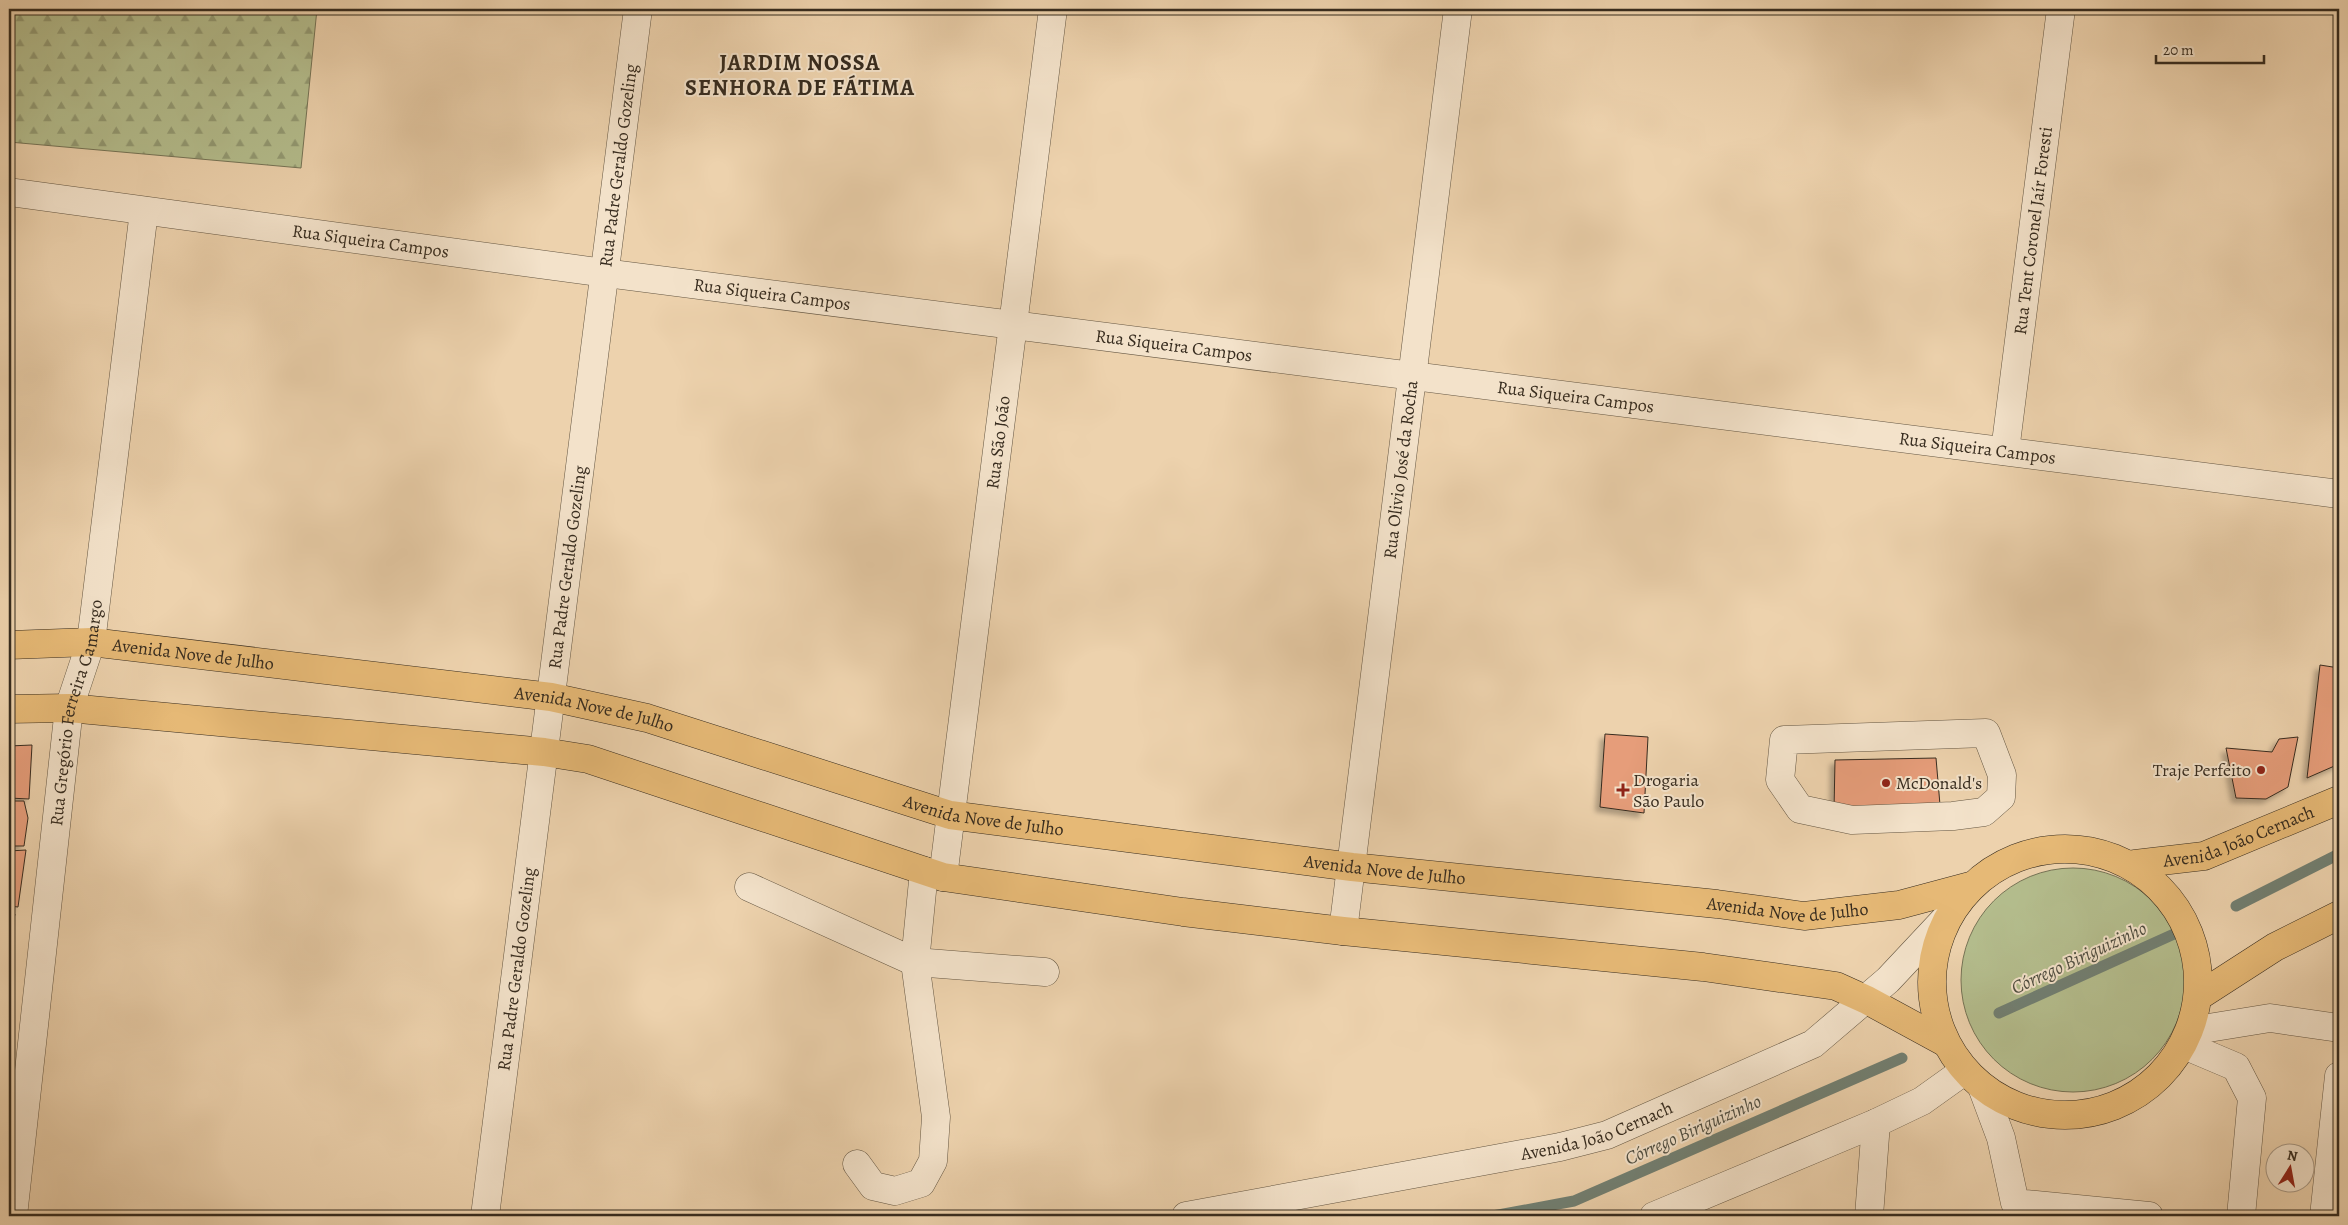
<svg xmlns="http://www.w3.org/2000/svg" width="2348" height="1225" font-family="Alegreya,serif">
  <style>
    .forest { fill: url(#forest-firs); stroke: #767456 }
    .park { fill: #b4bd8d; stroke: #767456 }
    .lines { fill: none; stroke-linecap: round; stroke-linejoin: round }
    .stream { stroke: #728073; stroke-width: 11 }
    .building { fill: #e69d7a; stroke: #372c1f; filter: url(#shadow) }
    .minor-casing { stroke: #645642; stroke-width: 29 }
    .major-casing { stroke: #372c1f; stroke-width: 29 }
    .minor { stroke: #f3e2ca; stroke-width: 28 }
    .major { stroke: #e6b976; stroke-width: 28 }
    .poi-dot { fill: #8f2418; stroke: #f3e2ca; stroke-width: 2 }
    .labels { text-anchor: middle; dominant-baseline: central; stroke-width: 4; stroke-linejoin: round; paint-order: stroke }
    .street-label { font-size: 18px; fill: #372c1f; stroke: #f3e2ca }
    .poi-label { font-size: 18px; fill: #372c1f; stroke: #f3e2ca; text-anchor: start }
    .water-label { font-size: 19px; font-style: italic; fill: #504f42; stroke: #f3e2ca }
    .district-label { font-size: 22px; font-weight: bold; letter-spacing: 1px; fill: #372c1f; stroke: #f3e2ca }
  </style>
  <defs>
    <pattern id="forest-firs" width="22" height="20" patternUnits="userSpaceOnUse" patternTransform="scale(1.25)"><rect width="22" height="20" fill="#b4bd8d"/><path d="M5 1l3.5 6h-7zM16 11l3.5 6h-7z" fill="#939a73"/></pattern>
    <filter id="shadow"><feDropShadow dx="-4.5" dy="4.5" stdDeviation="2.5" flood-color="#0004"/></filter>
  </defs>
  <rect width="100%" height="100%" fill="#edd2ad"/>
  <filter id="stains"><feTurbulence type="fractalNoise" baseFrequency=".004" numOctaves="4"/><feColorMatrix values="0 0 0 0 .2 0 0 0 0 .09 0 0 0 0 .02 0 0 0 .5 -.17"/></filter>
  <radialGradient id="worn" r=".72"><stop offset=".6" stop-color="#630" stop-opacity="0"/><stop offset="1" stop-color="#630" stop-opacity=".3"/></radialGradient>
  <path class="forest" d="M9,9h308l-16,159 -292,-26z"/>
  <path class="park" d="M1961 980a112 112 0 1 1 224 0a112 112 0 1 1-224 0Z"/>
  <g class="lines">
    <path class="stream" d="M2236,906l103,-52
      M1999,1013l175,-79
      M1493,1216l81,-15 328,-143"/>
  </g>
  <path class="building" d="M2320,665l19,3v96l-32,14z
    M1605,734l43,3 -4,76 -44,-6z
    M2298,737l-10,50 -22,12 -30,-1 -10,-50 46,4 7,-13z
    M32,745l-3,54 -20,-1v-52z
    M1936,758l4,47 -106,5 1,-50z
    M9,801h15l4,17 -4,28h-15z
    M26,850l-8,57 -9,-1v-55z
    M9,914h6l-6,31z"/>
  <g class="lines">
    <defs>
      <g id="minor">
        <path id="s1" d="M9,192l596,81 1734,221"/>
        <path id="s2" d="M2005,451l56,-442"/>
        <path d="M1986,733l16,42 -1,22 -17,15 -31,4 -101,4 -52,-11 -20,-29 4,-40z"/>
        <path id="s3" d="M943,877l110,-868"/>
        <path d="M749,887l166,75 130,10"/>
        <path id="s4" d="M1343,931l115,-922"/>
        <path d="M2190,1031l80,-13 69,10"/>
        <path d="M2184,1045l52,22 16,31 -11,118"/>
        <path d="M1982,1087l19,51 14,65 134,13"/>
        <path d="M857,1164l16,22 22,5 26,-8 12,-22 3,-44 -21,-155 9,-91"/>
        <path id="s5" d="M13,1216l56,-508 22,-66 53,-431"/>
        <path id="s6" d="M485,1216l153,-1207"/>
        <path id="s7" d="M1186,1216l374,-69 47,-12 206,-91 75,-64 59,-63"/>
        <path d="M1654,1216l222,-93 46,-22 42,-30"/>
        <path d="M1869,1216l7,-93"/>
        <path d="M2324,1216l15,-140"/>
      </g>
      <g id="major">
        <path id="s8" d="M9,645l82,-3 460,55 96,21 303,97 402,52 365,37 87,12 95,-11 71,-19"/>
        <path d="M9,709l60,-1 475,44 44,7 355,118 240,35 160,19 360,36 133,19 31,14 79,43"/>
        <circle cx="2065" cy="982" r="133"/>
        <path id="s9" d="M2135,864l69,-8 135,-56"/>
        <path d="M2199,996l76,-49 64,-32"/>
      </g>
    </defs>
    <use href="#minor" class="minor-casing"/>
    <use href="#major" class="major-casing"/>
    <use href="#minor" class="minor"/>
    <use href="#major" class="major"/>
  </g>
  <g class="poi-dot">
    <circle cx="2261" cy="770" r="5"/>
    <circle cx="1886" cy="783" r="5"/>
    <path d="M1620.5 782.5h5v5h5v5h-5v5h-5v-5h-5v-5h5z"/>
  </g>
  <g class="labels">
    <g class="street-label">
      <text stroke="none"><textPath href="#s6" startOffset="1059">Rua Padre Geraldo Gozeling</textPath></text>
      <text stroke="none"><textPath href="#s2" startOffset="222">Rua Tent Coronel Jaír Foresti</textPath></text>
      <text stroke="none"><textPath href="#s1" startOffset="365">Rua Siqueira Campos</textPath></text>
      <text stroke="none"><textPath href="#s1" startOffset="770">Rua Siqueira Campos</textPath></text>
      <text stroke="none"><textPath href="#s1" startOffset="1175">Rua Siqueira Campos</textPath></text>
      <text stroke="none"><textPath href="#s1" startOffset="1580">Rua Siqueira Campos</textPath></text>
      <text stroke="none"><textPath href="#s3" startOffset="438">Rua São João</textPath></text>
      <text stroke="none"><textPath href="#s1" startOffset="1985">Rua Siqueira Campos</textPath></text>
      <text stroke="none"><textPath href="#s4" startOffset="465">Rua Olivio José da Rocha</textPath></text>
      <text stroke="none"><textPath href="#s6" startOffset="654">Rua Padre Geraldo Gozeling</textPath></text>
      <text stroke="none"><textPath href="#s8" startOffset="185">Avenida Nove de Julho</textPath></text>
      <text stroke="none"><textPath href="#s8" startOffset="590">Avenida Nove de Julho</textPath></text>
      <text stroke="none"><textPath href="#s5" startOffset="508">Rua Gregório Ferreira Camargo</textPath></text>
      <text stroke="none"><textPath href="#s8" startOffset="995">Avenida Nove de Julho</textPath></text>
      <text stroke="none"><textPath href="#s9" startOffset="108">Avenida João Cernach</textPath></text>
      <text stroke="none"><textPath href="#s8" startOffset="1400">Avenida Nove de Julho</textPath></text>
      <text stroke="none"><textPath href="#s8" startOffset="1805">Avenida Nove de Julho</textPath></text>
      <text stroke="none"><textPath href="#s6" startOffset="249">Rua Padre Geraldo Gozeling</textPath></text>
      <text stroke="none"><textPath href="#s7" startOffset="420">Avenida João Cernach</textPath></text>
    </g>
    <g class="poi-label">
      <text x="2251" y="770" text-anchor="end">Traje Perfeito</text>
      <text x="1633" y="780">Drogaria<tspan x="1633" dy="21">São Paulo</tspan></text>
      <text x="1896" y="783">McDonald's</text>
    </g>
    <g class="water-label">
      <text transform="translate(2079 958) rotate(-25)">Córrego Biriguizinho</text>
      <text transform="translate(1693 1130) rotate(-24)">Córrego Biriguizinho</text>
    </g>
    <g class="district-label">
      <text x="800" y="63">JARDIM NOSSA<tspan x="800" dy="25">SENHORA DE FÁTIMA</tspan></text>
    </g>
  </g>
  <rect width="2348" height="1225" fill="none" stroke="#edd2ad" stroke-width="30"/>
  <rect x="10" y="10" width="2328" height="1205" fill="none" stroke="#372c1f" stroke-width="2.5"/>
  <rect x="15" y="15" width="2318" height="1195" fill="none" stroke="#372c1f"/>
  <g transform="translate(2290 1168) rotate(11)"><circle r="24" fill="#f3e2ca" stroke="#a89986"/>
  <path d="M0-4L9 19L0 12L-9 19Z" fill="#8f2418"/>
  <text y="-8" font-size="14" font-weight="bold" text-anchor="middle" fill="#372c1f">N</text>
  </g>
  <path d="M2156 55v8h108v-8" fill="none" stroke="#372c1f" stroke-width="2.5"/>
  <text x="2163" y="55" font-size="15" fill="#372c1f" stroke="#f3e2ca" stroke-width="4" paint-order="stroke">20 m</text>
  <rect width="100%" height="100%" filter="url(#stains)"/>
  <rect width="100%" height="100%" fill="url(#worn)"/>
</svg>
